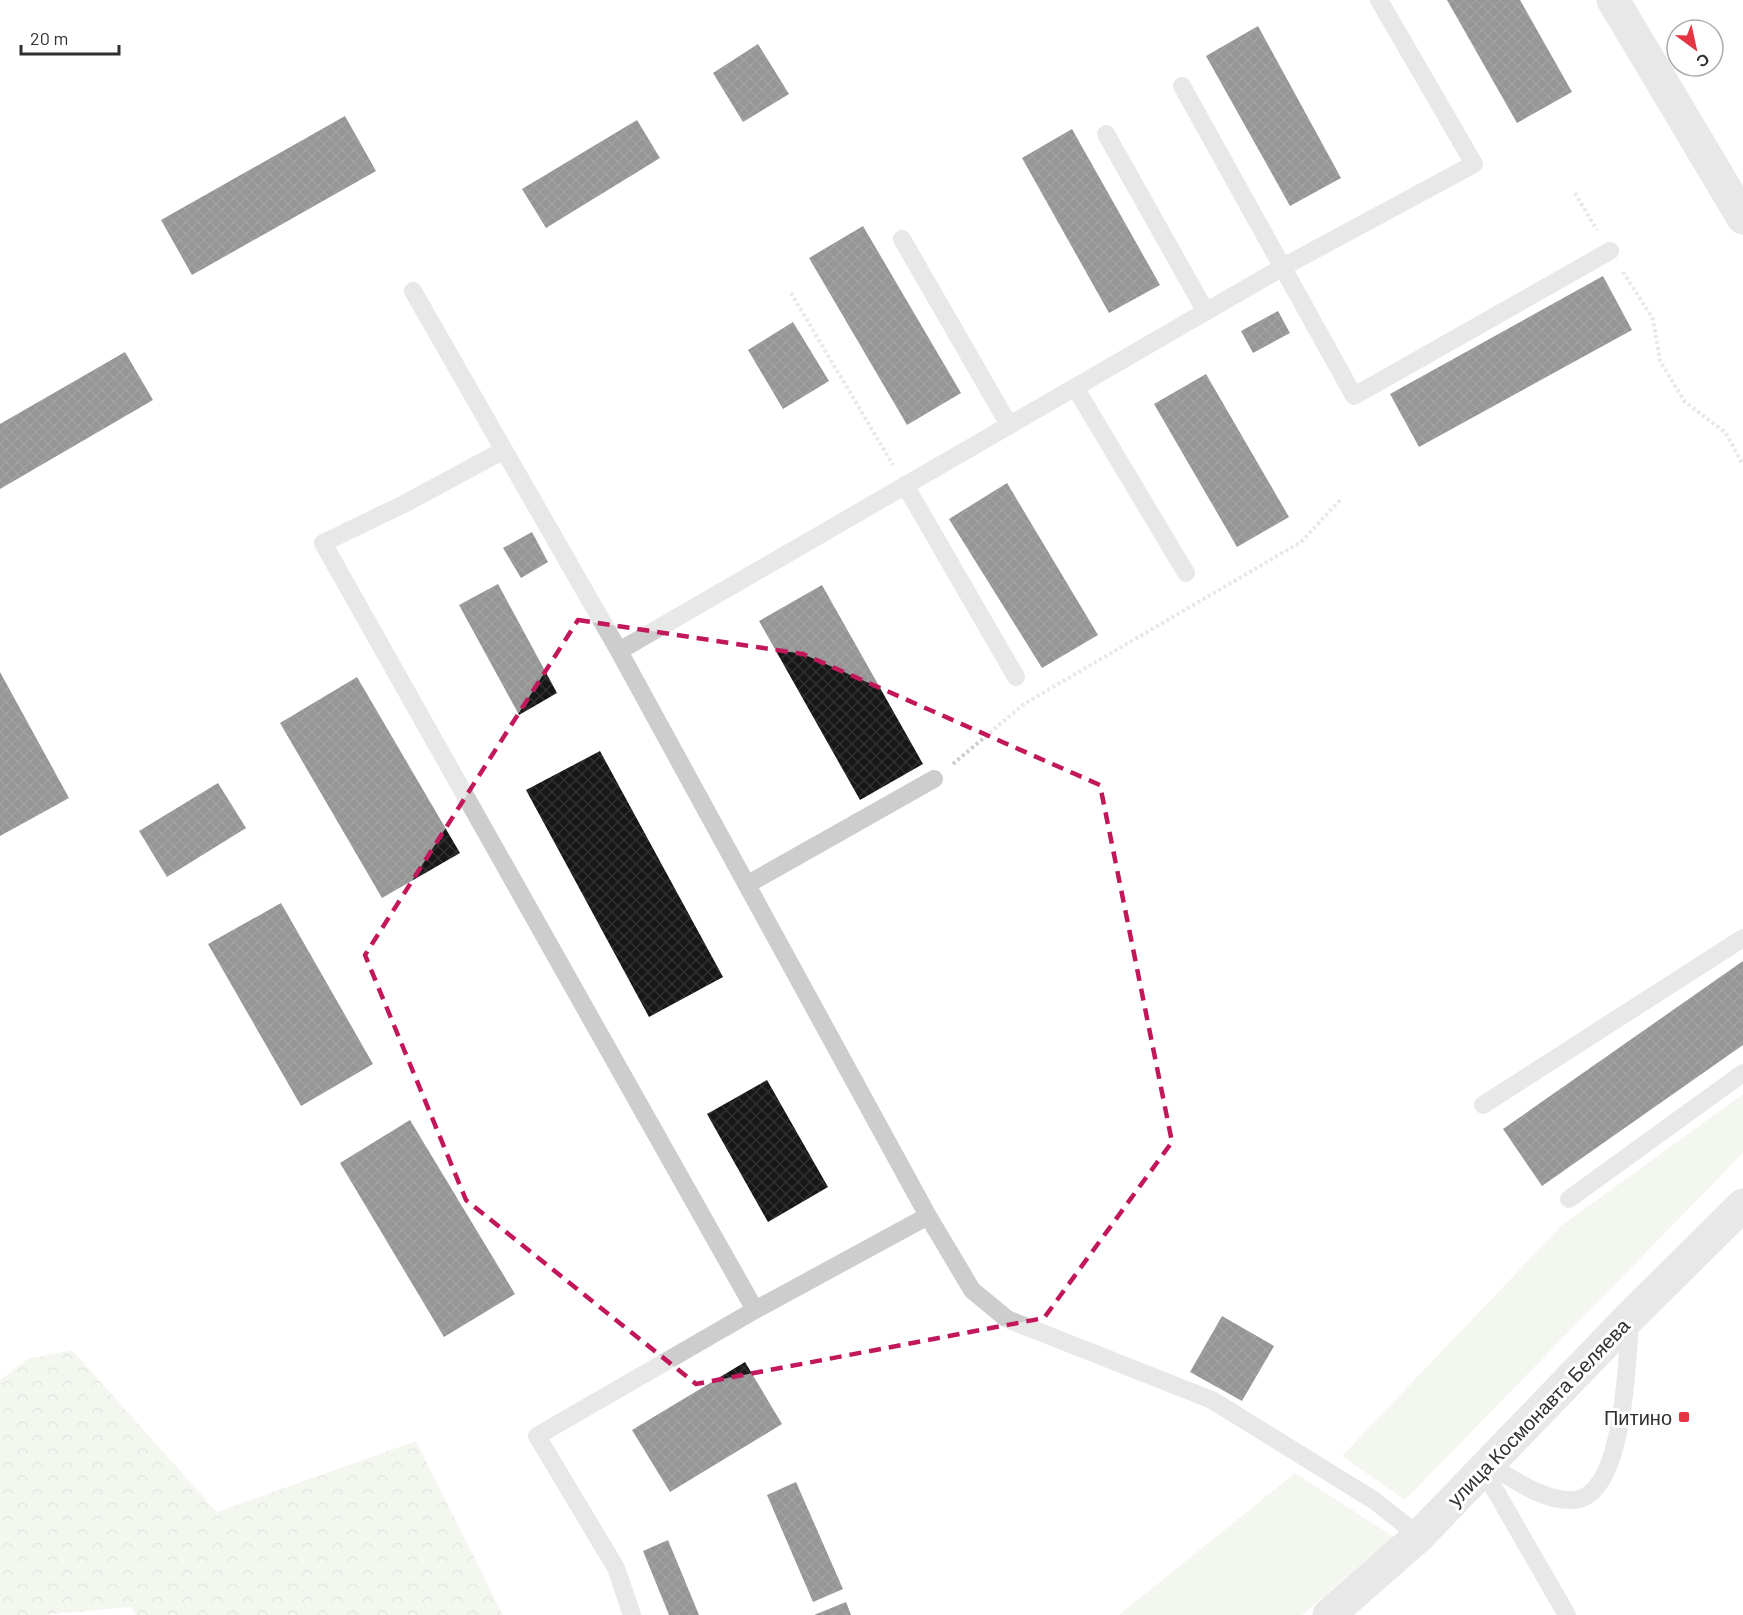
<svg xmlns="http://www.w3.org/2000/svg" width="1743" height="1615" font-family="Barlow,sans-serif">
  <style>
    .green { fill: #e6edde }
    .forest { fill: url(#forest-crowns) }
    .building { fill: url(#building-cross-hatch) }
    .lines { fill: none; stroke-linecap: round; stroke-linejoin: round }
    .path { stroke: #cdcdcd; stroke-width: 4; stroke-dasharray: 3 3; stroke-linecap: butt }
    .service { stroke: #cdcdcd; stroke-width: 18 }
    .minor { stroke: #cdcdcd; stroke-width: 33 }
    .tertiary { stroke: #cdcdcd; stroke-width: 33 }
    .marked { fill: none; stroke: #c2185b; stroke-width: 4.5; stroke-dasharray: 12 8; stroke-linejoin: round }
    .poi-dot { fill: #e53442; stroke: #fff; stroke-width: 2 }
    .labels { text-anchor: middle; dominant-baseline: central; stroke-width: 6; stroke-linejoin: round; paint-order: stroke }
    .street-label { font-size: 20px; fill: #303030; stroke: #fff }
    .poi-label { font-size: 20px; fill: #303030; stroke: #fff; text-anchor: end }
  </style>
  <defs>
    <pattern id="forest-crowns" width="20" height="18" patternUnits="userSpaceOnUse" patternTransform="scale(1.5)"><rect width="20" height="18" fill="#e6edde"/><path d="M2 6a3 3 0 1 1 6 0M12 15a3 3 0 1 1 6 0" fill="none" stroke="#c6ccbf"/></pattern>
    <pattern id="building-cross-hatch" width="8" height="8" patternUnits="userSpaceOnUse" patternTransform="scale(1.5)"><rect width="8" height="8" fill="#171717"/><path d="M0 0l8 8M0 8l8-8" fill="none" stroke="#303030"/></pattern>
  </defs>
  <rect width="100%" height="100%" fill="#fff"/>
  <path class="green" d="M1743,1094v59l-338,347 -63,-44 219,-230z
    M1295,1473l99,64 -92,78h-183z"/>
  <path class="forest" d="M72,1350l145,162 199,-71 87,174h-367l-5,-8 -88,8h-43v-235l28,-21z"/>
  <path class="building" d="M1447,0h73l52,92 -55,31z
    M1258,26l83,152 -51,28 -84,-150z
    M758,44l31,50 -46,28 -30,-49z
    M345,116l31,55 -184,104 -31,-55z
    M637,120l23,38 -114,70 -24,-39z
    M1072,129l88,156 -51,28 -87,-155z
    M863,226l98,167 -54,32 -98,-167z
    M1603,276l29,54 -213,117 -29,-53z
    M1278,311l12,22 -37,20 -12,-22z
    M793,322l36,59 -46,28 -35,-59z
    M125,352l28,48 -153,89v-65z
    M1206,374l83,143 -52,30 -83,-143z
    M1007,483l91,152 -56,33 -93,-149z
    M532,532l16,30 -27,16 -18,-30z
    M498,584l59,109 -38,22 -60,-110z
    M822,585l101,179 -63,36 -101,-179z
    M0,672l69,126 -69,38z
    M357,677l103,176 -78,45 -102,-175z
    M600,751l123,226 -74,40 -123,-227z
    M218,783l28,45 -79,49 -28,-46z
    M281,903l92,161 -72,42 -93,-162z
    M1743,961v84l-201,141 -39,-57z
    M767,1080l61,107 -60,35 -61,-108z
    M410,1120l105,174 -71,43 -104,-174z
    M1222,1316l52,30 -32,55 -52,-29z
    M745,1362l37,62 -112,68 -38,-62z
    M796,1482l47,107 -30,13 -46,-107z
    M668,1540l31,75h-30l-26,-64z
    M846,1602l5,13h-37z"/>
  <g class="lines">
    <path class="path" d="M1575,193l22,37
      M1623,272l30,47 7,42 25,41 41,31 17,32
      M791,293l102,172
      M953,764l71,-60 277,-162 41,-44"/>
    <path class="service" d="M1182,86l172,310 256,-145
      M1106,134l100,178
      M902,239l107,186
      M413,291l206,360 309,565 44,74 35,29 205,81 163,101 44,35
      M1075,387l111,186
      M504,450l-100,54 -81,39 432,767
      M905,485l111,192
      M619,651l664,-384 191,-103 -95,-164
      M748,884l186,-105
      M1483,1105l260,-167
      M1569,1199l174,-126
      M1490,1465c24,15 55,37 84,35 51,-4 53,-142 56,-180
      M1484,1471l83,144
      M632,1615l-16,-47 -79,-132 218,-126 173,-94"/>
    <path class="minor" d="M1613,0l130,218"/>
    <path class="tertiary" d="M1329,1615l90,-79 211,-219 113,-112"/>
  </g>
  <path d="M0 0H1743V1615H0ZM578,620l225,34 297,131 72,357 -128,176 -348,66 -230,-184 -101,-245z" fill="#fff" fill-opacity=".55" fill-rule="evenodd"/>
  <path class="marked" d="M578,620l225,34 297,131 72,357 -128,176 -348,66 -230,-184 -101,-245z"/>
  <rect class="poi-dot" x="1678" y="1411" width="12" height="12" rx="3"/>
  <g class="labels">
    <g class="street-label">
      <text transform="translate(1538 1412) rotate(-46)">улица Космонавта Беляева</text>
    </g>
    <g class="poi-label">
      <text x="1672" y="1417">Питино</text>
    </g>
  </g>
  <g transform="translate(1695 48) rotate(147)"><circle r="28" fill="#ffffff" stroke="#acacac" stroke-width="1.5"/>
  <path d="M0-4.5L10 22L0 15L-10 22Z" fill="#e53442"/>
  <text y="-9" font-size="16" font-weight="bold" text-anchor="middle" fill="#303030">С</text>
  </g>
  <path d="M21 45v9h98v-9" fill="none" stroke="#303030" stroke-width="3"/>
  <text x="30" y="45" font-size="18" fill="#303030" stroke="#ffffff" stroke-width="4.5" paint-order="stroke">20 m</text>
</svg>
